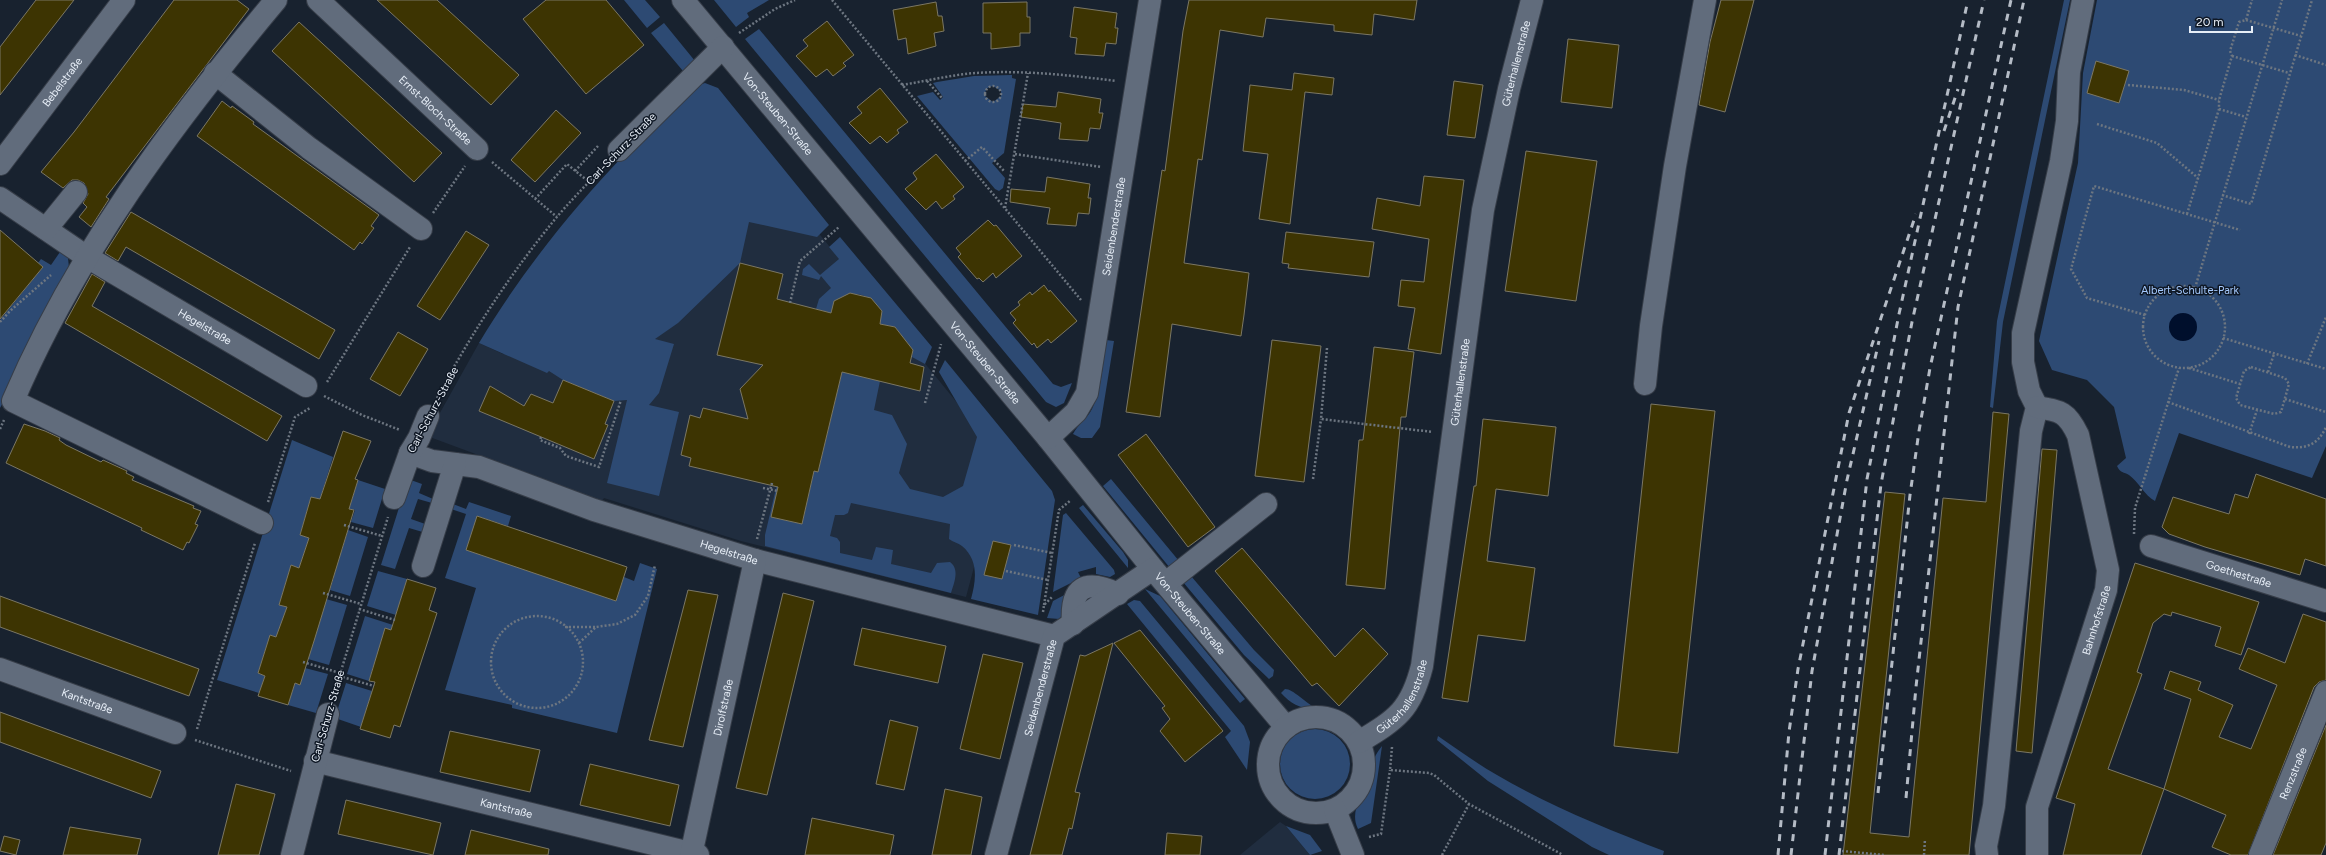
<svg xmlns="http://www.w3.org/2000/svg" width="2326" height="855" font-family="Figtree,sans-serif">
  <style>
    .built { fill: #202d3f }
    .green { fill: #2d4a73; fill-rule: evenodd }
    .water { fill: #000f2c }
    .building { fill: #3d3402; stroke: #7b7764 }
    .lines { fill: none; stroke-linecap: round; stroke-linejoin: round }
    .minor-casing { stroke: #363d48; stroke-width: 24 }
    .path { stroke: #6d7681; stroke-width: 2.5; stroke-dasharray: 2 2; stroke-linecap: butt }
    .minor { stroke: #616c7c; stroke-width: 22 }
    .rail { stroke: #b5bcc6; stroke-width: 3; stroke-dasharray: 7 7; stroke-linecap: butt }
    .labels { text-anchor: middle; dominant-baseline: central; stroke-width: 3; stroke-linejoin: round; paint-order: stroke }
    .street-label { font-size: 11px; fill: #e7eef7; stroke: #0f1825 }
    .park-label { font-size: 11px; fill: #a5c9fd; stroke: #0f1825 }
  </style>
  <rect width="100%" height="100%" fill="#18222f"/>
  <path class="built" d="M763,165l240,294 -37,138 -225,-56 -137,-43 -2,3 -175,-65 52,-93 24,11z
    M1280,822l6,4 24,29h-70z"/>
  <path class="green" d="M624,0h21l15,17 -13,11z
    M714,0h55l-22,13 2,4 -13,10z
    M2064,0h6l-67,322 -10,86 -3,-1 7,-86z
    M2097,0h229v446l-14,32 -133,-45 -24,68c-11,-6 -16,-19 -26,-26 -5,-3 -9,-2 -12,-9l9,-8 -12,-51 -27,-27 -35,-10 -13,-29 39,-178 5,-90z
    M664,23l31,38 -12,10 -32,-38z
    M759,29l294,355 8,3 11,-4 -8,20 -8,4 -10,-5 -301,-363z
    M1012,75v3l4,1 -12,74 -12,10 13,15 -2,10 -4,3 -4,-2 -78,-93 16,-4 7,8 3,-3 -10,-14 4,-1 37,-6zM993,86l8,5v5l-8,6 -8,-6c0,-6 2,-9 8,-10z
    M705,83l13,5 111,137 -12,12 -68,-15 -9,41 -62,60 -23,16 19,5 -15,49 -10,12 30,7 -20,84 -52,-13 20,-83 -13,1 -51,-21 -14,-9 -2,2 -68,-30c40,-67 90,-130 144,-187 23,-24 49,-47 73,-70z
    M840,237l92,110 -7,17 -13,-7 1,-7 -18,-23 -15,-3 2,-13c-16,-19 -25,-21 -47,-10l-4,12 -15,-4 3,-10 12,-11 -10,-12 -2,4 -17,-5 1,-6 6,-5 11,11 19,-16 -10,-12z
    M60,252l8,6 2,19 -70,131v-88l43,-53 -5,-4 3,-4 10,6z
    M1106,340l8,1 -14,86 -8,11h-11l-8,-4c5,-10 14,-15 19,-25 10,-20 11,-47 14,-69z
    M945,360l107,131 3,9 -17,115 -67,-16c5,-18 8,-39 -9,-53 -4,-3 -9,-4 -13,-7l1,-15 -99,-21 -3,10 -4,2h-9l-5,21 7,2 3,4v11l32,7 4,-13 17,3 -2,14 40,9 6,-10 13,-1c10,7 4,21 1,31l-186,-47v-11l12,-51 2,1 -8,32 31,7 12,-53 4,1 24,-100 38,9 -6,29 18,5 15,29 -8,29 11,16 33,8 20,-11 14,-49 -38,-65z
    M292,440l41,17 -13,42 -9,-2 -11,38 9,3 -10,30 -8,-3 -12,40 8,2 -10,30 -7,-2 -12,38 7,3 -6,17 -42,-13z
    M408,479l14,5 -3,9 14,6 -1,4 -14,-4 -7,20 17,6 -2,8 -17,-5 -14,41 -14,-4z
    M1111,479l68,82 -9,7 -67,-82z
    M358,480l27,9 -12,39 -22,-6 4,-12 -6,-1z
    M469,502l42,14 -3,10 -31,-10 63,58 76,27 8,-24 10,4 6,-18 17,6 -40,164 -105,-25v-3l-67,-15 31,-102 -31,-10 21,-64 -15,-5 2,-5 13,5z
    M1083,505l40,47 5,8v8l-49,-60z
    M1066,513l48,57 1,4 -5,3 -14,-3v-7l-18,5 3,6 -28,14 10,-77z
    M348,530l20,7 -18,59 -20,-6 4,-13 -5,-2 13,-25z
    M378,571l29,8 -11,36 -29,-9z
    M1191,576l63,74 20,20 -1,6 -4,3 -25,-24 -61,-73z
    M1145,589l15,7 85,103 -5,4z
    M1070,592l-8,24 -3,3 -12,-1 6,-17z
    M326,599l21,6 -18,60 -21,-6 4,-13 -5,-2z
    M1134,600l6,1 104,125 6,16 -3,28 -22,-33 6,-6 -104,-127z
    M365,616l28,9 -14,44 -6,-2 -4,14 -22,-7z
    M305,668l23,6 -12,39 -28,-8 7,-22 5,2z
    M346,683l26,8 -11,36 -26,-9z
    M1285,689c8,0 21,14 29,18v2c-14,0 -24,-6 -33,-16z
    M1280 764a35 35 0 1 1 70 0a35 35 0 1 1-70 0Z
    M1438,736c19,13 38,27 59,39 53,31 110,54 167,76l-1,4h-54l-17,-8 -104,-66 -51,-41z
    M1382,746l-11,77 -13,6c-9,-19 5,-31 10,-48 4,-14 4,-23 14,-35z
    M1286,826l24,9 12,16 -12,4z"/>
  <path class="water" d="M2169 327a14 14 0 1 1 28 0a14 14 0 1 1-28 0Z"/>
  <path class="building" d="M36,0h38l-74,95v-48z
    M174,0h63l12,9 -143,188 3,2 -18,28 -12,-10 8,-10 -4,-4 5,-9 -4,-11 -6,-3h-6l-9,8 -22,-16 33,-40z
    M377,0h60l82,75 -28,30z
    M546,0h60l38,45 -58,49 -63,-75z
    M1189,0h228l-3,20 -40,-6 -2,21 -38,-4v-6l-68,-7 -3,19 -43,-7 -18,130 -4,-1 -14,104 65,10 -5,42 -3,21 -69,-12 -12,93 -34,-5 36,-242 3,1 18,-140z
    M1721,0h33l-29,112 -26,-7 11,-63z
    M936,2l2,14h4l2,15 -10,2 2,13 -28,8 -2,-16 -8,2 -5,-30z
    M1027,2v15h3v16h-10v13l-29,3v-16h-8v-30z
    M1074,7l43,6 -2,15h3l-2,16 -10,-1 -2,13 -29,-2 2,-16 -7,-1z
    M827,21l27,34 -11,8 3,3 -13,10 -6,-7 -11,8 -20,-21 12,-10 -5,-6z
    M299,22l143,131 -28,29 -142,-131z
    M1568,39l51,6 -7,63 -51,-6z
    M2096,61l33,10 -10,32 -32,-10z
    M1294,73l40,5 -2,17 -27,-3 -15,132 -31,-5 9,-65 -25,-3 7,-66 42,5z
    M1454,81l29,4 -8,53 -28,-3z
    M880,88l28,34 -11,8 2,3 -12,10 -7,-7 -10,8 -21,-21 13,-10 -5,-6z
    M1058,92l43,7 -2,14h4l-3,16 -10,-1 -2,13 -29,-2 2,-16 -40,-6 2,-13 33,3z
    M222,101l9,7 1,-2 22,16 -1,2 126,91 -8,11 3,2 -12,16 -2,-2 -6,8 -157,-114z
    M556,110l25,23 -46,49 -24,-22z
    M1526,151l71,10 -21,140 -71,-10z
    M936,154l28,33 -11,9 2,3 -13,10 -6,-8 -10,9 -21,-21 12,-10 -4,-6z
    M1424,176l40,4 -23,174 -33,-5 7,-41 -17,-2 3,-26 23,2 5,-43 -57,-10 5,-31 43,8z
    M1047,177l43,7 -2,14h3l-2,16 -11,-1 -2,13 -29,-2 3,-16 -40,-6 1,-13 34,3z
    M131,212l204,118 -16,29 -193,-112 -8,14 -13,-8z
    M988,220l6,6 2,-1 26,31 -26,22 -3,-5 -10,9 -4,-4 -2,1 -19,-22 3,-3 -5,-6z
    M0,230l43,37 -43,52z
    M466,231l23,14 -49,75 -23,-14z
    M1286,232l88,10 -5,35 -81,-9 1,-4 -7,-1z
    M740,263l43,11 -6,25 54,14 3,-12 16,-8 21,5 11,13 -2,13 15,3 18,23 -3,13 14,4 -4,24 -78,-19 -24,100 -4,-1 -12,53 -31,-7 7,-30 -89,-21 2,-8 -10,-3 9,-40 10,3 3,-10 45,11 -8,-30 23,-24 -46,-10z
    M92,274l13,8 -13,24 190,110 -15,25 -202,-118z
    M1044,285l5,7 1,-2 27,31 -26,22 -3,-4 -11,9 -3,-5 -2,2 -19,-22 3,-3 -6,-7 10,-8 -2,-3 12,-10 2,3z
    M398,332l30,17 -28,47 -30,-17z
    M1272,340l49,6 -17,136 -49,-6z
    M1374,347l40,5 -8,65h-5l-16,172 -39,-4 13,-145h4z
    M563,380l51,21 -9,23 3,1 -14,34 -115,-48 11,-25 34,20 7,-12 22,9z
    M1651,404l64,7 -37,342 -64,-7z
    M1993,412l16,2 -40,441h-126l42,-363 20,2 -35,339 39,4 34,-339 43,4z
    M1483,419l73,8 -8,69 -52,-7 -9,72 48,7 -10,73 -47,-6 -10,67 -26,-4 32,-212h2z
    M24,424l21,7 15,7 -1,2 7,5 35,17 2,-2 24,11 -1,2 8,4 -2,3 62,26 -1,2 8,3 -6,13 3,1 -9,18 -2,-1 -4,8 -42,-20 1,-2 -136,-65z
    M343,431l28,10 -16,38 3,1 -9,29 5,1 -40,131 -14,44 -5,-2 -7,22 -30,-9 7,-20 -7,-3 12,-38 6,2 11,-30 -8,-2 12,-40 8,3 10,-30 -9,-3 11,-38 9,2z
    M1146,434l69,93 -27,20 -70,-92z
    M2042,449l15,1 -25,303 -16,-2z
    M2256,474l70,25v67l-21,-7 -5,16 -95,-28 -36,-13 -7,-7 11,-30 56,17 6,-20 13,4z
    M477,516l150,51 -11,34 -150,-51z
    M993,541l18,4 -9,34 -18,-4z
    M1242,548l93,109 28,-29 25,26 -49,52 -22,-23 -5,3 -97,-115z
    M2135,563l124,39 -18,53 -26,-9 6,-19 -49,-15 -1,4 -7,-2 -11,9 -16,49 5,2 -34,95 56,20 -23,66h-78l12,-51 -19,-6z
    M407,579l29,9 -7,22 8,3 -37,114 -6,-2 -4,13 -30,-9 15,-47 -6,-1 16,-53 6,2z
    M688,590l30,5 -35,152 -34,-7z
    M783,593l31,8 -47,194 -31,-7z
    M0,596l199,73 -10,27 -189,-69z
    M2303,614l23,8v58l-7,2 -5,5 -66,168h-17l-19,-8 14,-32 -62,-26 27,-90 -27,-10 6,-18 31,11 -3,8 35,15 -14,32 32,12 26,-64 -38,-16 9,-21 37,15z
    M862,628l84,18 -8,37 -84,-18z
    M1140,630l83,101 -38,31 -25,-31 10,-12 -8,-11 3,-2 -51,-63z
    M1113,643l-38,149 5,1 -8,36 -3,-1 -7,27h-32l50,-200 5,1z
    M983,654l40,9 -23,96 -40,-10z
    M0,712l161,59 -10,27 -151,-56z
    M890,720l28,7 -14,63 -28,-6z
    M2326,725v118l-5,12h-48z
    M450,731l90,19 -10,42 -90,-20z
    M590,764l89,21 -9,41 -90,-21z
    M236,784l39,10 -16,61h-41z
    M945,789l37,8 -11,58h-39z
    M346,800l95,23 -8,32 -95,-21z
    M812,818l82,17 -4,20h-85z
    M70,827l71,12 -4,16h-74z
    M471,830l78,19 -1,6h-83z
    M1167,833l35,3 -2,19h-35z
    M4,836l16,4 -4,15 -16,-4z"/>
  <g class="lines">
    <defs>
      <g id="minor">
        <path id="s1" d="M318,0l159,149"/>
        <path id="s2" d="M683,0l365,438 105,131 133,158"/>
        <path d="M215,73l94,75 112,81"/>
        <path d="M619,150l104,-103"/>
        <path id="s3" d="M0,164l124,-164"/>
        <path id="s4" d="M0,198l87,59 219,129"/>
        <path d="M46,229l30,-37"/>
        <path d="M1645,384l6,-58 24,-160 30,-166"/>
        <path id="s5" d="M1048,438l28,-26 11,-19 63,-393"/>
        <path id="s6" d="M410,453l22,8 47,6 115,43 161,50 299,76"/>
        <path d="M394,498l16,-45 9,-15 9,-22"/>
        <path d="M262,523l-249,-122c63,-148 160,-278 263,-401"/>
        <path id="s7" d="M2151,546l175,55"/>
        <path d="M423,566l32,-102"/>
        <path d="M1166,583l100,-79"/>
        <path d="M1073,624c-3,-37 12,-46 45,-30"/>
        <path id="s8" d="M0,669l175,64"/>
        <circle cx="1316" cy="765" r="48"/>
        <path id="s9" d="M1359,742c38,-23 52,-32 63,-76l61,-456 26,-121 23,-89"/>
        <path id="s10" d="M315,761l383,94"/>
        <path d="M1335,810l18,45"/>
        <path d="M292,855l36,-141"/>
        <path id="s11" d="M691,855l64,-295"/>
        <path id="s12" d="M996,855l58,-219 99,-67"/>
        <path d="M1987,855l-1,-9 8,-40 37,-375 6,-24 -8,-16 -6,-29v-29l38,-172 6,-40 2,-49 14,-72"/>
        <path id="s13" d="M2037,855v-48l69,-217 2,-20 -30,-135c-11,-23 -17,-24 -41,-28"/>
        <path id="s14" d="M2260,855l66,-163"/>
      </g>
    </defs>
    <use href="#minor" class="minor-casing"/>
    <path class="path" d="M832,0l249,300
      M2246,20l55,16
      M739,33l36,-24 20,-9
      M2295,55l31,10
      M2232,56l57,17
      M927,81l15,17
      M902,85c24,-4 49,-10 73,-12 47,-3 94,2 141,8
      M2128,85l56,5 35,10
      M985 94a8 8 0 1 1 16 0a8 8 0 1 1-16 0Z
      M2219,109l27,8
      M2097,124l60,19 41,35
      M1015,154l86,13
      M965,161l17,-14 23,25
      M492,162l65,55
      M575,171l23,-25
      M2222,195l29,9 61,-204
      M535,199l32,-35 22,18
      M1005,208l23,-135
      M433,213l32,-47
      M2187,214l32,-105v-9l13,-44 -2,-5 9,-29 7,-2 6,-20
      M2143 327a41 41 0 1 1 82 0a41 41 0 1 1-82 0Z
      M2195,288l87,-288
      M790,303l10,-42 39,-34
      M2145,315l-58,-17 -16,-29 23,-83 146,44
      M0,322l10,-11 41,-36
      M2223,338l103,31
      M1327,348l-6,71 112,13
      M2307,364l19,-47
      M2251,367l34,11 4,6 -8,28 -7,2 -34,-9 -4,-7 8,-27z
      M2189,368l51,16
      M2268,372l6,-18
      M327,382l83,-135
      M324,396l38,19 38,15
      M437,398c33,-63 74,-125 119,-180 16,-19 33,-36 50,-54
      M2285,399l41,13
      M2168,402l122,45c18,2 29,-4 36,-20
      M925,403l16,-59
      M0,429l4,-9
      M2249,434l8,-24
      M541,437l-1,3 20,8 6,8 33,11 22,-67
      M1313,479l8,-60
      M763,488l15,3
      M268,502l27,-85 15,-9
      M344,525l38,11
      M2134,534l1,-26 44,-140
      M757,539l15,-56
      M1014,545l38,8
      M1006,571l42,9
      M323,593l38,11
      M1044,605l15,-95 12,-10
      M359,609l36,11
      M1043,612l1,-7 9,-9
      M491 662a46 46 0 1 1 92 0a46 46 0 1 1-92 0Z
      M565,627h30
      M579,643l17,-16 21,-3 18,-9 13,-19 7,-31
      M303,662l37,11
      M339,676l35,10
      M334,694l54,-177
      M197,729l58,-186
      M195,740l96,31
      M1392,747l-2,23 39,3 5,2 35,29 94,51
      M1369,837l12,-3 9,-64
      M1842,851l42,4
      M1442,855l27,-51
      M1924,855l1,-16"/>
    <use href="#minor" class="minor"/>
    <path class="rail" d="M1944,131l14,-42
      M1878,793l32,-298 9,-64 11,-63 81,-368
      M1906,798l10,-111 42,-380 66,-307
      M1778,855l11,-123 9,-63 51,-256 67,-199
      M1791,855l21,-184 35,-191 32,-139
      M1825,855l42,-376 32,-165 69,-314
      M1839,855l42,-371 31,-162 72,-322"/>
  </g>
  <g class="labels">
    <g class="street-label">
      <text stroke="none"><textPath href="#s9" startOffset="713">Güterhallenstraße</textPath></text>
      <text stroke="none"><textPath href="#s3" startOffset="103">Bebelstraße</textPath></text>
      <text stroke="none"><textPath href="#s1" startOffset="161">Ernst-Bloch-Straße</textPath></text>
      <text stroke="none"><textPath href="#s2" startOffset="148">Von-Steuben-Straße</textPath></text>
      <text transform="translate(621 149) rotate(-46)">Carl-Schurz-Straße</text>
      <text stroke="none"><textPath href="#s5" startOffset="229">Seidenbenderstraße</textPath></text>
      <text stroke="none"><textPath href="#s4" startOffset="242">Hegelstraße</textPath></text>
      <text stroke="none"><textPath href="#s2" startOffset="472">Von-Steuben-Straße</textPath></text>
      <text stroke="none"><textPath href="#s9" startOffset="389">Güterhallenstraße</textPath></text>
      <text transform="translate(433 410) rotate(-62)">Carl-Schurz-Straße</text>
      <text stroke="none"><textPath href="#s6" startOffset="335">Hegelstraße</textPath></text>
      <text stroke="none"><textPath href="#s7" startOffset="92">Goethestraße</textPath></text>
      <text stroke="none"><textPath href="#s2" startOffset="796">Von-Steuben-Straße</textPath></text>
      <text stroke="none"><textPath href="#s13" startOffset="244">Bahnhofstraße</textPath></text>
      <text stroke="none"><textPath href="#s12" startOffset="173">Seidenbenderstraße</textPath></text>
      <text stroke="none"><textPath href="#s9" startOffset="65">Güterhallenstraße</textPath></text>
      <text stroke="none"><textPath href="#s8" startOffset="93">Kantstraße</textPath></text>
      <text stroke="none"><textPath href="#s11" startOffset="151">Dirolfstraße</textPath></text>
      <text transform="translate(328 716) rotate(-74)">Carl-Schurz-Straße</text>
      <text stroke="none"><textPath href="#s14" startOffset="88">Renzstraße</textPath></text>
      <text stroke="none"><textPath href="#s10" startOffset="197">Kantstraße</textPath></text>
    </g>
    <g class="park-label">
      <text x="2190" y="290">Albert-Schulte-Park</text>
    </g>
  </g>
  <path d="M2190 26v6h62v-6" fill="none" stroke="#e7eef7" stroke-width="2"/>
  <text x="2196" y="26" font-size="12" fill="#e7eef7" stroke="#0f1825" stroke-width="3" paint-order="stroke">20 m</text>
</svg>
